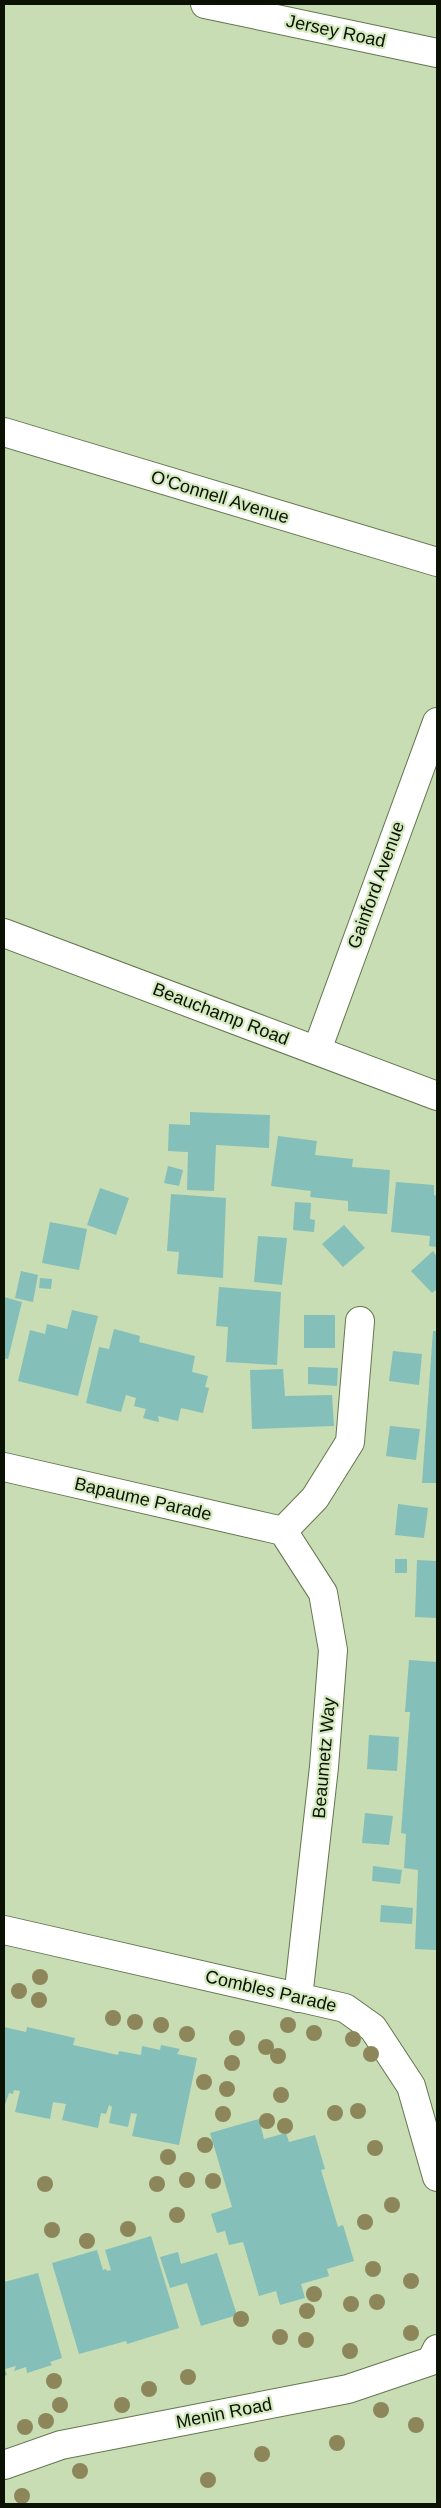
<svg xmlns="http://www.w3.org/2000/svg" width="441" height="2508" font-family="Arial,sans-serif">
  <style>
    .building { fill: #84bfba }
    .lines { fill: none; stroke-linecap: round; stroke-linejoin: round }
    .minor-casing { stroke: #63764f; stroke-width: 30 }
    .major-casing { stroke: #63764f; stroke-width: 30 }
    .minor { stroke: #fff; stroke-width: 28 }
    .major { stroke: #fff; stroke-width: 28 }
    .tree { fill: #8e865b }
    .labels { text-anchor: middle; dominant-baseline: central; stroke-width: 4.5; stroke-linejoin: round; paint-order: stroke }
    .street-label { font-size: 18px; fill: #0b1204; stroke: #d5eabf }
  </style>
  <rect width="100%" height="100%" fill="#c8ddb3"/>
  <path class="building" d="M190,1112l80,3 -1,33 -53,-3 -2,46 -27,-1 1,-38 -20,-1 1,-27 21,1z
    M278,1136l39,5 -2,14 38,4 -1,8 38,3 -3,44 -39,-3v-10l-38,-4 1,-6 -40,-5z
    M168,1166l15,4 -4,16 -15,-3z
    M396,1182l38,3v10l3,1v51l-8,-1 1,-10 -39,-4z
    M100,1188l29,10 -13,37 -29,-10z
    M171,1194l55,4 -3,80 -46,-4 2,-22 -12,-1z
    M295,1202l16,1 -1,16 5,1 -1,12 -21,-2z
    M50,1222l37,7 -8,41 -37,-7z
    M344,1225l21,23 -22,19 -21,-23z
    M258,1236l29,2 -5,47 -28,-3z
    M433,1251l4,6v32l-5,4 -21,-22z
    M21,1271l17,4 -5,27 -18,-4z
    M40,1278l12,1 -1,10 -12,-1z
    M219,1287l62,5 -4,73 -51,-3 2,-35 -12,-1z
    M4,1297l18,5 -14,57 -4,-1z
    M72,1310l26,6 -20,80 -60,-15 12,-51 15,4 2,-10 20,5z
    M304,1315h31v33h-31z
    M114,1329l26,7 -1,6 56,14 -3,16 16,4 -3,11 4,1 -6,25 -22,-5 -3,13 -20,-5 1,6 -16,-4 3,-9 -12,-3 2,-8 -10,-3 -5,17 -35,-9 13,-56 10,2z
    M433,1331h4v152h-15z
    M393,1351l29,3 -3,31 -30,-4z
    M308,1367l30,1 -1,18 -29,-2z
    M283,1369l2,27 47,-1 2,31 -82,3 -2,-59z
    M390,1426l30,3 -4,31 -30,-4z
    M398,1504l30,4 -4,30 -29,-3z
    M395,1559h12v14h-12z
    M417,1560l20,1v57l-22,-1z
    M409,1660l28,2v288l-22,-1 3,-79 -14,-2 2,-34 -5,-1 9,-121h-5z
    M369,1735l30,2 -2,34 -30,-2z
    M365,1813l28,3 -4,29 -27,-2z
    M373,1866l29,4 -2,14 -28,-3z
    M381,1905l32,3 -1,16 -32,-2z
    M4,2027l22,5 1,-5 48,11 -2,7 45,10 1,-4 22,4 1,-9 18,4 1,-5 19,4 -3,5 20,4 -18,87 -47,-9 5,-22 -6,-1 -3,14 -19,-4 3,-16 -3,-2 -3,9 -5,-1 -3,15 -36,-8 4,-16 -13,-2 -3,17 -35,-7 5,-21 -6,-1 -1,4 -4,-1 -5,15z
    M259,2119l5,20 22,-6 3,9 26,-7 10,34 -4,1 17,57 5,-2 11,36 -27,8 2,7 -28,8 4,14 -25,7 -4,-14 -17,5 -16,-54 -14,3 -4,-14 -8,2 -6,-19 21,-7 -22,-74z
    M151,2236l28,92 -52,16 -1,-3 -47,13 -27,-91 45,-13 6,20 3,-1 1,2 4,-1 -6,-20z
    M178,2252l3,12 36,-11 20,62 -36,11 -14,-43 -17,5 -10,-31z
    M38,2273l24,85 -12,4 2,3 -25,8 -1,-6 -12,4 2,-5 -11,3 2,6 -3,1v-94z"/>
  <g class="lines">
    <defs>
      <path id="minor" d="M205,4l232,49
        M4,432l433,130
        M317,1050l120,-328
        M4,1467l279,64
        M283,1531l40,62 10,57 -9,117 -26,231
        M283,1531l32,-33 35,-56 10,-121
        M4,1930l341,78 28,20 38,58 26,91
        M4,2465l57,-20 287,-56 83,-28 6,-12"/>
      <path id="major" d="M4,933l433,163"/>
    </defs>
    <use href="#minor" class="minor-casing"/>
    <use href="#major" class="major-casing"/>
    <use href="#minor" class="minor"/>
    <use href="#major" class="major"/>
  </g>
  <g class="tree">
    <circle cx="40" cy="1977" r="8"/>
    <circle cx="19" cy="1991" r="8"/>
    <circle cx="39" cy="2000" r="8"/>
    <circle cx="113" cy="2018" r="8"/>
    <circle cx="135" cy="2022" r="8"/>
    <circle cx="161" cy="2025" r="8"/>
    <circle cx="288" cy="2025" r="8"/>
    <circle cx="314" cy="2033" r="8"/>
    <circle cx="187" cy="2034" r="8"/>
    <circle cx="237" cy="2038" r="8"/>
    <circle cx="353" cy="2039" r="8"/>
    <circle cx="266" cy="2047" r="8"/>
    <circle cx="371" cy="2054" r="8"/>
    <circle cx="278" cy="2056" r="8"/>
    <circle cx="232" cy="2063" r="8"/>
    <circle cx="204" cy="2082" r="8"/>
    <circle cx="227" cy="2089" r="8"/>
    <circle cx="281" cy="2095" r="8"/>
    <circle cx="358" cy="2111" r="8"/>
    <circle cx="335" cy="2113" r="8"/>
    <circle cx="223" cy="2114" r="8"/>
    <circle cx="267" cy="2121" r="8"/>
    <circle cx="285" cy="2126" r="8"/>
    <circle cx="205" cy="2145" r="8"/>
    <circle cx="375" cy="2148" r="8"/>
    <circle cx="168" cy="2157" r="8"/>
    <circle cx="187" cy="2180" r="8"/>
    <circle cx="213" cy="2181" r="8"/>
    <circle cx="45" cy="2184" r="8"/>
    <circle cx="157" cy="2184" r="8"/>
    <circle cx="392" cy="2205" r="8"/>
    <circle cx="177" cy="2215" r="8"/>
    <circle cx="365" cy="2222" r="8"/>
    <circle cx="128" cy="2229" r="8"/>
    <circle cx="52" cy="2230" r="8"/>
    <circle cx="87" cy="2241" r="8"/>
    <circle cx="373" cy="2269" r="8"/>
    <circle cx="411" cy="2281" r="8"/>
    <circle cx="314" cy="2294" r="8"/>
    <circle cx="377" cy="2302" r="8"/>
    <circle cx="351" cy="2304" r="8"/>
    <circle cx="307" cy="2311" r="8"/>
    <circle cx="241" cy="2319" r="8"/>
    <circle cx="411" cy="2333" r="8"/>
    <circle cx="280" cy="2337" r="8"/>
    <circle cx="306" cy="2340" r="8"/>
    <circle cx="350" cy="2351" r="8"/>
    <circle cx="188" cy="2377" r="8"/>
    <circle cx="54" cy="2381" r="8"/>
    <circle cx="149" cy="2389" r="8"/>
    <circle cx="60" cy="2405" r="8"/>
    <circle cx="122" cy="2405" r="8"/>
    <circle cx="381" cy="2410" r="8"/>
    <circle cx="46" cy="2421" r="8"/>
    <circle cx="416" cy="2425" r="8"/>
    <circle cx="25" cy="2427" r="8"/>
    <circle cx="337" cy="2443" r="8"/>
    <circle cx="262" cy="2454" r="8"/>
    <circle cx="80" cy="2471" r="8"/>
    <circle cx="208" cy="2480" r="8"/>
    <circle cx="22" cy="2496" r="8"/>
  </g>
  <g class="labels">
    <g class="street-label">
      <text transform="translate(336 31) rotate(12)">Jersey Road</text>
      <text transform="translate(220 497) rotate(17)">O'Connell Avenue</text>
      <text transform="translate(376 885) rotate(-70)">Gainford Avenue</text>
      <text transform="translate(221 1014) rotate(21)">Beauchamp Road</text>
      <text transform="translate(143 1499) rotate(13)">Bapaume Parade</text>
      <text transform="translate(324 1758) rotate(-85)">Beaumetz Way</text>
      <text transform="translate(271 1991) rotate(13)">Combles Parade</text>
      <text transform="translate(224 2413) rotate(-11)">Menin Road</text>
    </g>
  </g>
  <rect width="441" height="2508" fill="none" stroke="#0b1204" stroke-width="10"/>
</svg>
